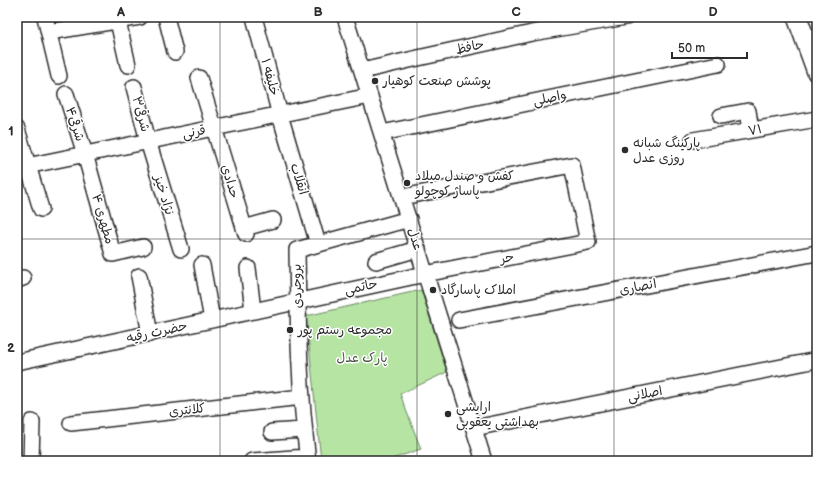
<svg xmlns="http://www.w3.org/2000/svg" width="834" height="478" font-family="'Balsamiq Sans','Playpen Sans Arabic',sans-serif">
  <style>
    .green { fill: #b5e4a3; stroke: #708867 }
    .lines { fill: none; stroke-linecap: round; stroke-linejoin: round }
    .minor-casing { stroke: #2b2b2b; stroke-width: 18 }
    .major-casing { stroke: #2b2b2b; stroke-width: 22 }
    .minor { stroke: #fff; stroke-width: 15 }
    .major { stroke: #fff; stroke-width: 19 }
    .grid { fill: none; stroke: #2b2b2b; stroke-width: 1; stroke-opacity: 0.55 }
    .poi-dot { fill: #2b2b2b; stroke: #fff; stroke-width: 1.5 }
    .labels { text-anchor: middle; dominant-baseline: central; stroke-width: 3; stroke-linejoin: round; paint-order: stroke }
    .street-label { font-size: 13px; fill: #2b2b2b; stroke: #fff }
    .poi-label { font-size: 13px; fill: #2b2b2b; stroke: #fff; text-anchor: start }
    .park-label { font-size: 13px; fill: #4e5949; stroke: #fff }
    .neatline { fill: none; stroke: #2b2b2b; stroke-width: 1.5 }
    .grid-label { font-size: 13px; text-anchor: middle; font-weight: bold; fill: #2b2b2b }
  </style>
  <rect width="100%" height="100%" fill="#fff"/>
  <filter id="ink" filterUnits="userSpaceOnUse"><feTurbulence type="fractalNoise" baseFrequency=".025" numOctaves="2"/><feDisplacementMap in="SourceGraphic" scale="8" xChannelSelector="R" yChannelSelector="G"/><feConvolveMatrix kernelMatrix="1 2 1 2 8 2 1 2 1" color-interpolation-filters="sRGB"/></filter>
  <g filter="url(#ink)">
    <path class="green" d="M421,290l26,82 -47,22 21,55 -35,12h-65l-15,-145z"/>
    <g class="lines">
      <defs>
        <path id="minor" d="M45,17l14,59
          M117,17l11,48
          M166,17l9,35
          M254,17l26,98 38,129
          M345,17l139,444
          M49,32l91,-15
          M362,71l56,-13 114,-25 94,-16
          M199,78l47,156
          M134,87l14,54 33,108
          M66,94l19,60 28,100 30,-7
          M721,116l27,-5 3,19
          M17,129l24,80
          M382,133l336,-69
          M693,140l124,-21
          M17,168l353,-72
          M244,228l29,-8
          M376,261l42,-12
          M202,265l10,55
          M248,268l5,43
          M139,276l11,58
          M17,280l6,-2
          M459,320l358,-67
          M17,362l408,-88 163,-32 -16,-77 -170,32
          M71,423l231,-26
          M474,428l343,-68
          M272,432l32,-2
          M31,461l1,-39
          M252,461l55,-4
          M308,461c-9,-70 -10,-141 -11,-211l112,-31"/>
        <path id="major" d="M797,17l20,55"/>
      </defs>
      <use href="#minor" class="minor-casing"/>
      <use href="#major" class="major-casing"/>
      <use href="#minor" class="minor"/>
      <use href="#major" class="major"/>
    </g>
  </g>
  <path class="grid" d="M220,17v444M417,17v444M614,17v444M17,239h800"/>
  <g class="poi-dot">
    <circle cx="375" cy="81" r="4"/>
    <circle cx="625" cy="150" r="4"/>
    <circle cx="407" cy="183" r="4"/>
    <circle cx="433" cy="290" r="4"/>
    <circle cx="290" cy="330" r="4"/>
    <circle cx="448" cy="414" r="4"/>
  </g>
  <g class="labels">
    <g class="street-label">
      <text transform="translate(470 47) rotate(-12)">حافظ</text>
      <text transform="translate(270 77) rotate(75)">خلیفه ۱</text>
      <text transform="translate(550 98) rotate(-12)">واصلی</text>
      <text transform="translate(141 114) rotate(75)">۳شرقی</text>
      <text transform="translate(75 124) rotate(72)">۴شرقی</text>
      <text transform="translate(755 130) rotate(-10)">۷۱</text>
      <text transform="translate(194 132) rotate(-11)">قرنی</text>
      <text transform="translate(299 179) rotate(73)">انقلاب</text>
      <text transform="translate(230 181) rotate(73)">حدادی</text>
      <text transform="translate(164 195) rotate(73)">نژاد خیز</text>
      <text transform="translate(103 219) rotate(74)">مطهری ۴</text>
      <text transform="translate(415 239) rotate(73)">عدل</text>
      <text transform="translate(507 258) rotate(-11)">حر</text>
      <text transform="translate(297 286) rotate(-91)">بروجردی</text>
      <text transform="translate(361 287) rotate(-12)">حاتمی</text>
      <text transform="translate(638 287) rotate(-11)">انصاری</text>
      <text transform="translate(157 332) rotate(-12)">حضرت رقیه</text>
      <text transform="translate(645 394) rotate(-11)">اصلانی</text>
      <text transform="translate(187 410) rotate(-6)">کلانتری</text>
    </g>
    <g class="poi-label">
      <text x="383" y="81">پوشش صنعت کوهیار</text>
      <text x="633" y="143">پارکینگ شبانه<tspan x="633" dy="15">روزی عدل</tspan></text>
      <text x="415" y="176">کفش و صندل میلاد<tspan x="415" dy="15">پاساژ کوچولو</tspan></text>
      <text x="441" y="290">املاک پاسارگاد</text>
      <text x="298" y="330">مجموعه رستم پور</text>
      <text x="456" y="407">ارایشی<tspan x="456" dy="15">بهداشتی یعقوبی</tspan></text>
    </g>
    <g class="park-label">
      <text x="362" y="358">پارک عدل</text>
    </g>
  </g>
  <rect width="834" height="478" fill="none" stroke="#fff" stroke-width="44"/>
  <path d="M672 52v6h75v-6" fill="none" stroke="#2b2b2b" stroke-width="2"/>
  <text x="678" y="52" font-size="12" fill="#2b2b2b" stroke="#ffffff" stroke-width="3" paint-order="stroke">50 m</text>
  <rect x="22" y="22" width="790" height="434" class="neatline"/>
  <g class="grid-label">
    <text x="121" y="16">A</text>
    <text x="318" y="16">B</text>
    <text x="516" y="16">C</text>
    <text x="713" y="16">D</text>
    <text x="11" y="135">1</text>
    <text x="11" y="352">2</text>
  </g>
</svg>
